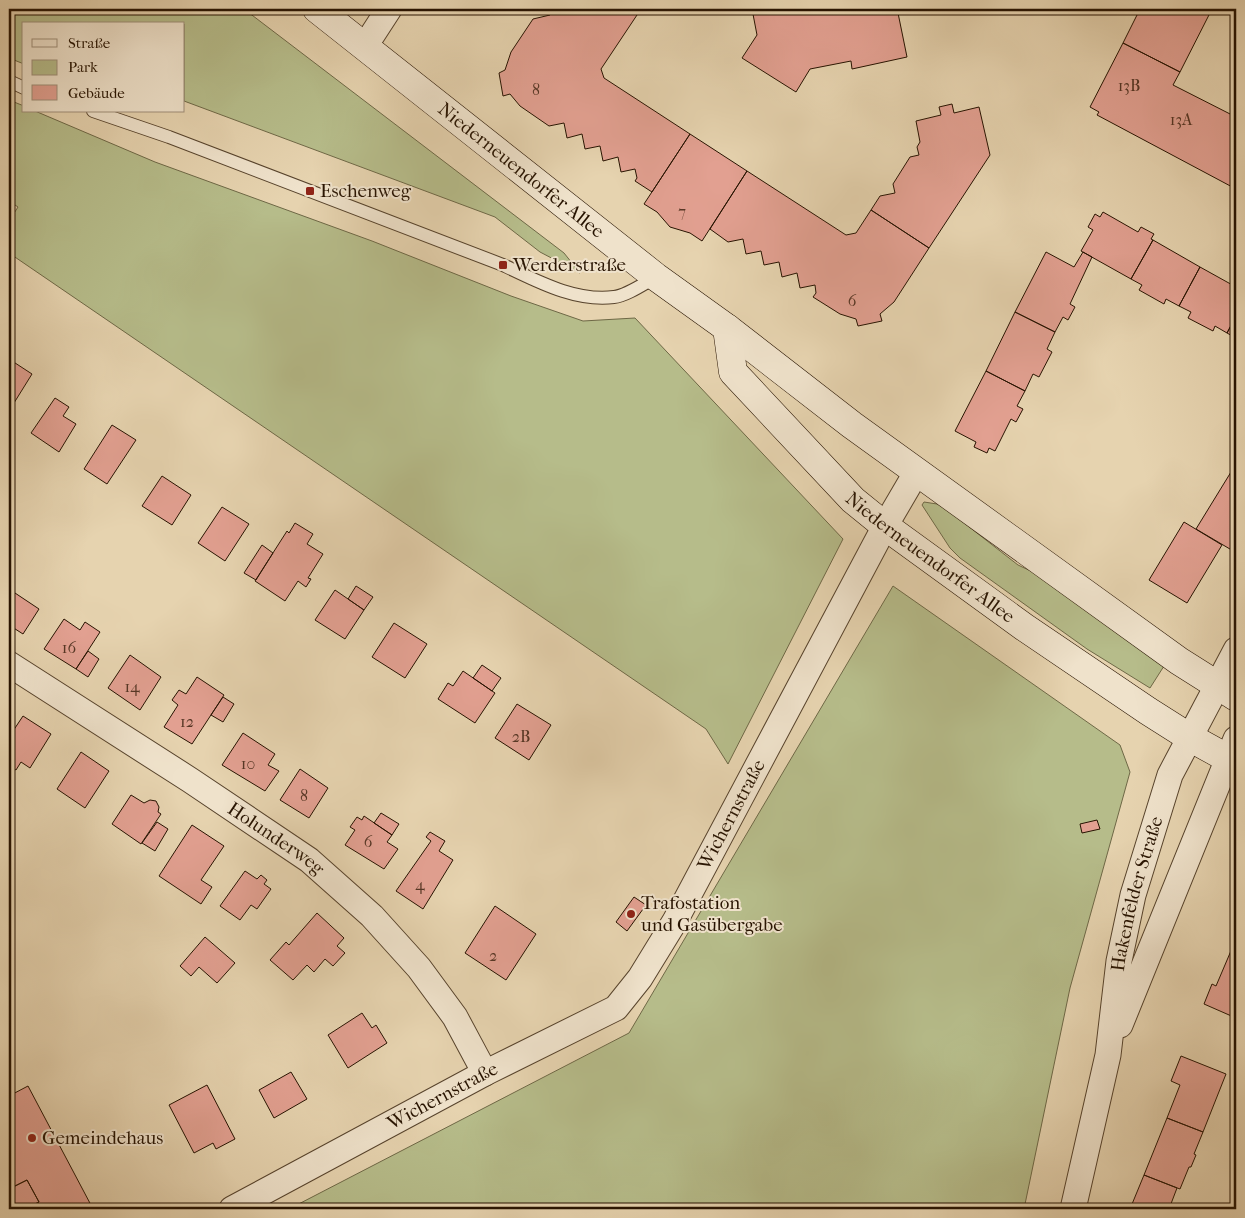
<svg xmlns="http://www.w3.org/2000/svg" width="1245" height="1218" font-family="'IM FELL French Canon',serif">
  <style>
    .green { fill: #b6bc8a; stroke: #6e6846 }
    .building { fill: #e2a091; stroke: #271301 }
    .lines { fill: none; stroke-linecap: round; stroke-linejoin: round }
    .service-casing { stroke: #57432c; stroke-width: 14 }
    .minor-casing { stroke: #57432c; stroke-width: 27 }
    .secondary-casing { stroke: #271301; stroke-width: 29 }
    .service { stroke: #efe2cb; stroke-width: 12 }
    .minor { stroke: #efe2cb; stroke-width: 25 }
    .secondary { stroke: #efe2cb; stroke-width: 28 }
    .poi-dot { fill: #8f2418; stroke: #efe2cb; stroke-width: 2 }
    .labels { text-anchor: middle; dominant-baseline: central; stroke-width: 4; stroke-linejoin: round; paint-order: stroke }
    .number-label { font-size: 16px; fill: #563625 }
    .street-label { font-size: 19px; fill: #271301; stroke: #efe2cb }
    .poi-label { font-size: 19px; fill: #271301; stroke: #efe2cb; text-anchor: start }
  </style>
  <rect width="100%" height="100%" fill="#e6d3af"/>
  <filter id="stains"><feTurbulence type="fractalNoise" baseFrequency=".004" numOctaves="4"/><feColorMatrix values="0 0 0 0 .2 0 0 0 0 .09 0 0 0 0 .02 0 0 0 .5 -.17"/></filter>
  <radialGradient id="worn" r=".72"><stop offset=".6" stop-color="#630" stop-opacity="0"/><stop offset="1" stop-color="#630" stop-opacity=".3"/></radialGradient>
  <path class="green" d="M9,9h235l320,244 16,20 -40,-21 -45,-35 -311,-116v-77h-160v40l-15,-6z
    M9,100l15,6v5h11l120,51 217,79 139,55 72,25 52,-3 208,221 -115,225 -22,-35 -697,-476v-32l9,-14 -9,-6z
    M924,502l13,2 8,4 73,57 34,16 112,85 -14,22 -63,-39 -127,-91 -10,-10 -28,-43z
    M893,586l227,159 10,27 -60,216 -46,221h-735l340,-176z"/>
  <path class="building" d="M549,9h92l-40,60 3,9 86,56 -38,58 -17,-11 2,-3 -2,-9 -14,3 -3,-15 -15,4 -3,-15 -15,3 -3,-15 -15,4 -3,-15 -15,3 -29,-20 -10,-12 -7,2 -4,-23 6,-3 6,-18 22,-33 17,-4z
    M752,9h152l-6,4 9,44 -55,12 -1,-8 -41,8 -14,23 -54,-34 15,-23z
    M1140,9h72l-32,63 -57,-29z
    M1123,43l57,29 -7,13 63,32v72l-139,-74 2,-3 -9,-5z
    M952,104l2,9 25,-6 11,48 -61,93 -58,-38 9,-14 15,-3 -2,-9 17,-27 9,-2 -2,-8 3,-5 -4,-21 25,-6 -2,-8z
    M690,134l57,37 -45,70 -12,-8 -20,-6 -13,-15 -13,-8z
    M747,171l99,64 10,-2 15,-23 58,38 -35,54 -14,12 2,7 -24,5 -2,-7 -16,-5 -27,-17 3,-4 -1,-8 -15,3 -3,-15 -15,4 -3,-15 -15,3 -3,-14 -15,3 -3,-15 -15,3 -18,-13z
    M1103,212l35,20 3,-5 13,7 -3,5 2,1 -22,39 -50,-28 12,-21 -5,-3 7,-13 5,3z
    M1153,240l47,27 -21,39 -13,-7 -2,5 -25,-14 3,-5 -11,-6z
    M1046,252l28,15 9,-15 9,5 -22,47 5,3 -7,13 -5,-3 -8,15 -40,-20z
    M1200,267l36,20v29l-9,17 -12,-7 -2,5 -25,-13 3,-6 -12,-6z
    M1015,312l40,20 -8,17 5,3 -13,25 -6,-3 -8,17 -39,-20z
    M1236,316v22l-9,-5z
    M9,359l23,15 -23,37z
    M986,371l39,20 -8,15 6,3 -7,13 -5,-3 -16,32 -6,-3 -2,5 -13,-6 2,-5 -21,-11z
    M55,398l14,9 -6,9 13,8 -17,28 -28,-19z
    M112,425l24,15 -29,44 -23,-15z
    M1231,472l5,3v74l-1,3 -39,-23z
    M162,476l29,19 -19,30 -30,-19z
    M222,507l27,17 -24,37 -27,-18z
    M1184,522l38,23 -35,58 -38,-23z
    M295,523l18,11 -6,10 16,10 -15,24 3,1 -5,8 -8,-6 -13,20 -30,-20 32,-50 2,2z
    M262,545l11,8 -17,27 -12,-7z
    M356,586l17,11 -9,13 -16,-11z
    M9,589l30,20 -16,25 -14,-9z
    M335,590l29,20 -19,29 -30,-19z
    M64,619l16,11 5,-8 15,10 -24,37 -32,-20z
    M394,623l33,21 -22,34 -33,-21z
    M88,651l11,8 -11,18 -12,-8z
    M130,655l31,22 -21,33 -32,-22z
    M482,665l19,13 -9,13 -19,-13z
    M463,671l32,22 -20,30 -37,-24 10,-16 5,3z
    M197,677l27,18 -32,49 -28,-17 14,-22 -6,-5 7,-10 7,4z
    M223,697l11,7 -11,18 -12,-7z
    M517,704l34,21 -22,35 -34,-22z
    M23,716l28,18 -21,34 -9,-6 -5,8 -7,-4v-29z
    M243,733l32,21 -7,11 11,6 -14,20 -43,-26z
    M81,752l28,19 -24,37 -28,-19z
    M300,769l28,19 -19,30 -29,-18z
    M131,795l13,8 6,-3 6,1 3,6 -1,5 3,2 -20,30 -29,-20z
    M381,813l18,11 -7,11 -18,-12z
    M364,816l28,19 -5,7 11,7 -14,20 -39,-24 10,-15 -5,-3 7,-10 5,3z
    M1097,820l3,9 -18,4 -2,-9z
    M157,822l11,7 -13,22 -13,-8z
    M192,825l32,21 -23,34 11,7 -11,17 -42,-28z
    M430,832l15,9 -6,10 14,9 -30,49 -27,-18 35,-50 -5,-4z
    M245,871l12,8 4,-4 6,5 -3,4 7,5 -14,20 -6,-4 -11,15 -20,-14z
    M634,897l12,8 -19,26 -11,-9z
    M495,906l41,28 -30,46 -41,-27z
    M317,913l27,25 -7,8 8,7 -12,13 -8,-7 -11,13 -7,-7 -14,15 -23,-20 16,-18 3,3z
    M205,937l30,26 -18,20 -18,-16 -8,9 -11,-10z
    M1236,939v79l-32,-14 8,-20 4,2z
    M362,1013l10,15 4,-3 11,18 -39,25 -20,-33z
    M1181,1056l45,18 -23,58 -36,-14 13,-33 -9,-4z
    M291,1072l16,27 -33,19 -15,-28z
    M207,1085l28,54 -19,10 -3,-6 -19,10 -25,-48z
    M28,1086l64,121 -4,2h-63l14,-7 -12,-22 -18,9v-93z
    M1167,1118l36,14 -9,22 2,1 -5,12h-2l-9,22 -36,-14z
    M1144,1175l33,13 -8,21h-39z
    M27,1180l12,22 -14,7h-7l-9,-17v-3z"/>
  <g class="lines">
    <defs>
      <path id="service" d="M9,81l15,7
        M93,111l76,26 334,128c34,16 72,37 111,32 12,-1 31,-14 42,-20"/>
      <g id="minor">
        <path d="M365,46l24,-37"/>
        <path id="s1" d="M9,664l181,116 119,80 63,56 47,52 36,49 30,56"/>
        <path d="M1120,1025l116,-286"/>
        <path id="s2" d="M232,1209l253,-136 131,-65 24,-30 35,-57 210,-395 31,-53"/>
        <path id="s3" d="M1073,1209l35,-154 11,-94 14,-66 37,-120 66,-125"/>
      </g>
      <g id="secondary">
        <path id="s4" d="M317,9l339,268 71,51 125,97 327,236 57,36"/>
        <path id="s5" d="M727,328l6,44 120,128 32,26 139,101 124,84 41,26 47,26"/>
      </g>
    </defs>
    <use href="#service" class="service-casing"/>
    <use href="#minor" class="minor-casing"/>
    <use href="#secondary" class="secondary-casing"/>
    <use href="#service" class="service"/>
    <use href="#minor" class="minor"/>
    <use href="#secondary" class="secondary"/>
  </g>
  <g class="poi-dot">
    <rect x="305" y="186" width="10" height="10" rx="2.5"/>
    <rect x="498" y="260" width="10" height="10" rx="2.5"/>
    <circle cx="631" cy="914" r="5"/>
    <circle cx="32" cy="1138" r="5"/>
  </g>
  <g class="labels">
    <g class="number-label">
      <text x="1129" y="85">13B</text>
      <text x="536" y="89">8</text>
      <text x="1181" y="119">13A</text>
      <text x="682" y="211">7</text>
      <text x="852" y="300">6</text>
      <text x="69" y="647">16</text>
      <text x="132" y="686">14</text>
      <text x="187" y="721">12</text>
      <text x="521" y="736">2B</text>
      <text x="248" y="763">10</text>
      <text x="304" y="795">8</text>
      <text x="368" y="841">6</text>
      <text x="420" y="884">4</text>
      <text x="493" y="955">2</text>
    </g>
    <g class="street-label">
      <text stroke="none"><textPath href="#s4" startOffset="260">Niederneuendorfer Allee</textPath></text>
      <text stroke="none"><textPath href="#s5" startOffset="316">Niederneuendorfer Allee</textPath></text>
      <text stroke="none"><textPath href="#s2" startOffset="659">Wichernstraße</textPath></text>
      <text stroke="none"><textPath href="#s1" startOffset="319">Holunderweg</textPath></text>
      <text stroke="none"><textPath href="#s3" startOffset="322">Hakenfelder Straße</textPath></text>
      <text stroke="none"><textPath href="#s2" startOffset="239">Wichernstraße</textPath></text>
    </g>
    <g class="poi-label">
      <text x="320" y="191">Eschenweg</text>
      <text x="513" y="265">Werderstraße</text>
      <text x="641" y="903">Trafostation<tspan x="641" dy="22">und Gasübergabe</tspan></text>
      <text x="42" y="1138">Gemeindehaus</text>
    </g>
  </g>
  <rect width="1245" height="1218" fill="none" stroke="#e6d3af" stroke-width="30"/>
  <rect x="10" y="10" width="1225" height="1198" fill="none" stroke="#271301" stroke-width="2.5"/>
  <rect x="15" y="15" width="1215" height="1188" fill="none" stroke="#271301"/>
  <rect x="22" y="22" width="162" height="90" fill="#efe2cb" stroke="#9f8f7a"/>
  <rect x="32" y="39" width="25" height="8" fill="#efe2cb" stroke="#9f8f7a"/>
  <text x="68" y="48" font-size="15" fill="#271301">Straße</text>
  <rect x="32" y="60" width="25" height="15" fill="#b6bc8a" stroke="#9f8f7a"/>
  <text x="68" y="72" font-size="15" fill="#271301">Park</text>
  <rect x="32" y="85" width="25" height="15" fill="#e2a091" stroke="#9f8f7a"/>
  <text x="68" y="98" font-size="15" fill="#271301">Gebäude</text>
  <rect width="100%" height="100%" filter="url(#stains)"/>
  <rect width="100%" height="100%" fill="url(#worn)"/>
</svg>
